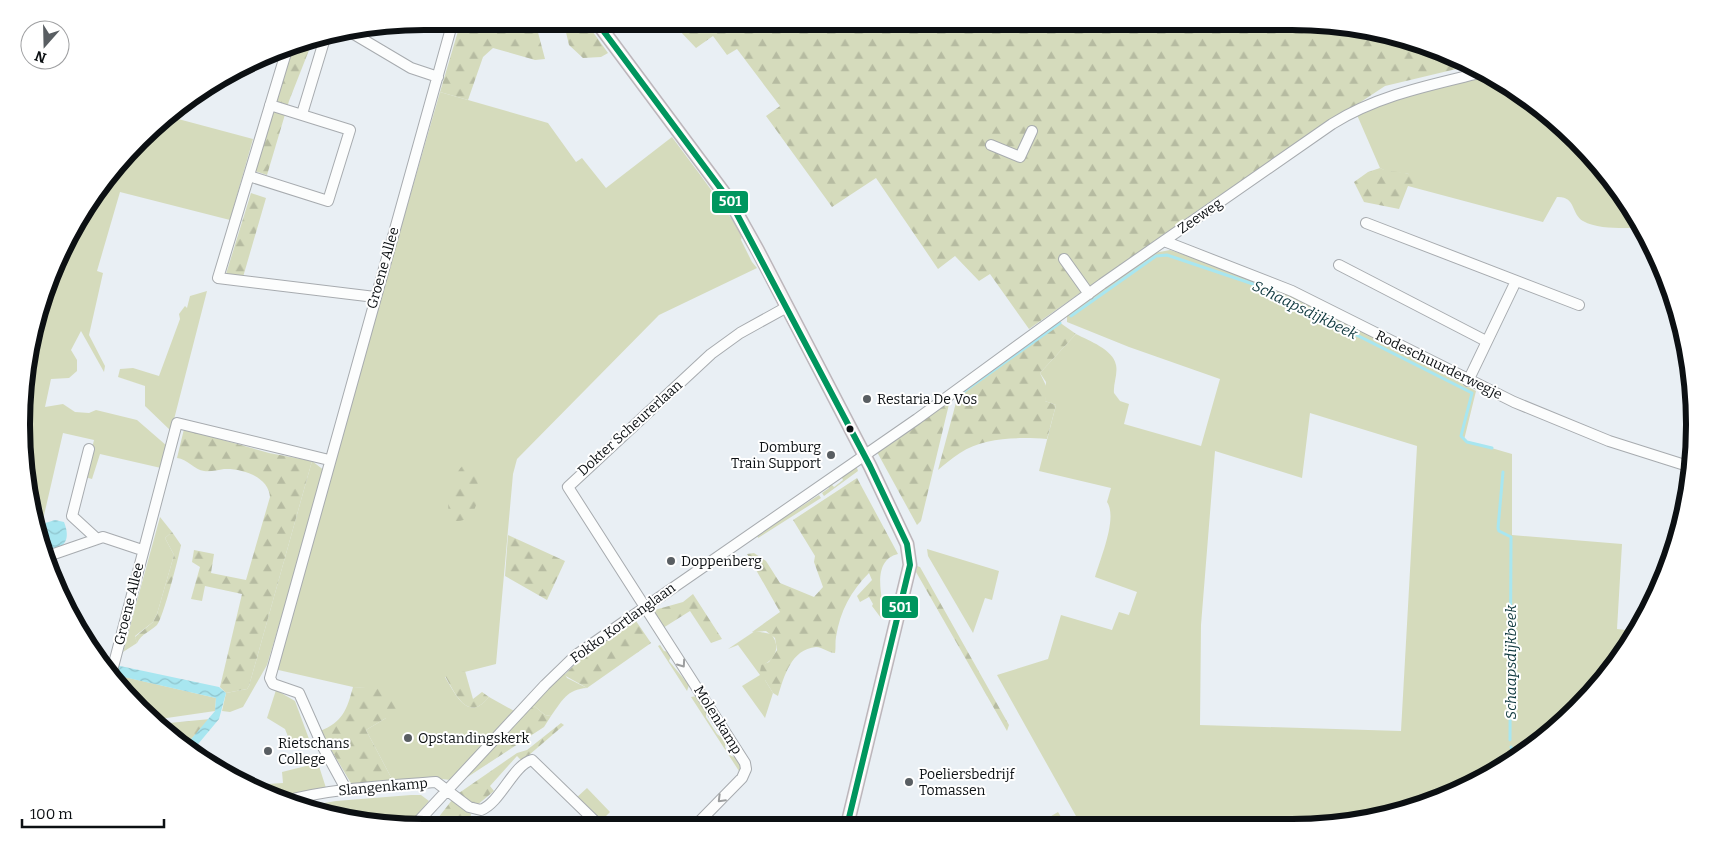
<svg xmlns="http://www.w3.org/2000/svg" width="1716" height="849" font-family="Bitter,serif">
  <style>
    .green { fill: #d5dbbc; fill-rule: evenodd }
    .forest { fill: url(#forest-firs) }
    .water { fill: url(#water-waves) }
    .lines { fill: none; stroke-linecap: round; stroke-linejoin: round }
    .stream { stroke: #a8e6f0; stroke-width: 3 }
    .minor-casing { stroke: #a7abaf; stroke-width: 12 }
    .major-casing { stroke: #bcb6bb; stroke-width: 15 }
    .minor { stroke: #fcfdfd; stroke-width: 10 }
    .major { stroke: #f5f2f3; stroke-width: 12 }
    .bus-1-casing { stroke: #fff; stroke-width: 10 }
    .bus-1 { stroke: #00965e; stroke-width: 6 }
    .oneway { stroke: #9c9e9f }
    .poi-dot { fill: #595e62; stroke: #fff; stroke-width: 2 }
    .bus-dot { fill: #0c1013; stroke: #fff; stroke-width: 2 }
    .labels { text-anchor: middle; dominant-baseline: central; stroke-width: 4; stroke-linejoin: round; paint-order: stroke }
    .street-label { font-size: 14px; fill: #0c1013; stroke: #fff }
    .poi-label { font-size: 14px; fill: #0c1013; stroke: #fff; text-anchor: start }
    .water-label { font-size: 15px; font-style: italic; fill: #0d373d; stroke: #fff }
    .rim { fill: none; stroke: #0c1013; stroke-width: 6 }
    .line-badge { stroke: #fff; stroke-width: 2 }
    .badge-label { font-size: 14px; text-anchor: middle; font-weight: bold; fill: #fff }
  </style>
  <defs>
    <pattern id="forest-firs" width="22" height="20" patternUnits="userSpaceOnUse" patternTransform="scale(1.25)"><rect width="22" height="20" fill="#d5dbbc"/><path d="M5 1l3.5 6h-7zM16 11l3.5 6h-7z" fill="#b6bba1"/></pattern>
    <pattern id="water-waves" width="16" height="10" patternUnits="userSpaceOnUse" patternTransform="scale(1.25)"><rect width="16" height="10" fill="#a8e6f0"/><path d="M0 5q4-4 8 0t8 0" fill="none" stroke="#8fc4cd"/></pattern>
  </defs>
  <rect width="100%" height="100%" fill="#e9eff4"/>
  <path class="green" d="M1489,75l48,29 57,54 42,59 -2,11c-15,0 -37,1 -51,-7 -12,-7 -7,-25 -26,-24l-14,25 -135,-36 1,-12 -23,-3 -6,-3 -23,-53c40,-22 88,-28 132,-40z
    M440,92l108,31 28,39 6,-4 24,30 66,-51c24,33 50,65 70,99l-1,4 11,22 5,6 -98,47 -142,144 -4,15 -17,190 -51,13c11,18 23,46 44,20l27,15 -65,68 -20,-2 -38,3 -27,-51 20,-12 4,-28 -37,-3 -79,-18z
    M167,116l86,23 -23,81 -110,-28 -23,79 6,2 -14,62 16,31 -1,6 -23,-41 -10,19 6,10v11l-8,7 -18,1 -6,28 18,-3 12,8 14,1 7,-3 41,10 30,26 -6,22 -61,-14 -8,25 -7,-2 9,-37 -31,-7 -21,91 -3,1 -14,-48 4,-131 46,-123 46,-64z
    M1170,250l88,30 76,36 142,75 -12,49 48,14v81l110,9 -5,85 18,2 -40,59 -79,70 -70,37 -102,27 -263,1 -84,-150 51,-16 13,-44 51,15 7,-18 10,3 8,-23 -42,-15c5,-18 23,-59 12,-75l4,-14 -72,-17 17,-66 -11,-4 1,-19 -6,-9 36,-39c13,7 37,15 40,31 2,9 -3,19 -2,28l6,8 9,3 -5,20 77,22 19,-67 -91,-32 -62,-25v-7l87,-62zM1310,413l107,33 -16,285 -201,-6 1,-100 14,-174 87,27z
    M207,291l-36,140 -26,-25v-20l-27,-9 2,-8 13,-1 26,8 21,-57 -1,-5 6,-8 2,2 3,-12z
    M312,461l13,10 -58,194 -24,42 -13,5 -8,-1 4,-18 21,-4 2,-3z
    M856,465l2,6 -34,25 -2,-3 7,-5 -1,-3 2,-2 4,4 9,-7 -2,-4z
    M819,495l2,3 -63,40 -1,-3z
    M160,517l12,15 -7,6 9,17 -17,59 -4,8 -18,14 2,7 -14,9z
    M927,549l72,22 -7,29 -7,-2 -12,35 -45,-77z
    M755,631l16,3c9,11 6,23 -6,30v16l8,13 -8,25 -23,-32 18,-11 -22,-30 -10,4z
    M660,645l4,6 5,1 2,4 -2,5 20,24 -2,6 -29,-45z
    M564,673l3,5 20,10c-20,1 -25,13 -36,28l-6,-1 -12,-10z
    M116,675l100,23 -1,13 -62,9 -13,-10z
    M276,690l19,11 14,38 -18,5 -6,-15 -18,-11z
    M697,696l9,14v7l11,17 9,7 -1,6 6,9 4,1 6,10 -2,4 -48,-74z
    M318,763l8,25 -27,4 -18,7 -14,-5v-10l16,-1 -1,-11z
    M587,788l23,24 -11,11 -24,-24z
    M411,795h10l8,6 -23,26 -86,-13 -19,-7 35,-6z
    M1058,812l8,13h-30z"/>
  <path class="forest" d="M461,21h74l10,38 -10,1 -42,-12 -10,9 -15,43 -28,-8z
    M560,21h25l23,32 -7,4 -18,1 -14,-13 -4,-17z
    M690,22h628l78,13 77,30 -88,21 -171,113 -185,130 -39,-55 -11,7 -24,-25 -17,13 -62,-91 -44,29 -66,-91 14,-10 -43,-57 -10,6 -14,-19 -17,12 -18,-19z
    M313,40l-24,61 -22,74 -15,-5 42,-127z
    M1380,168c11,6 31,1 38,13l-10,5 -9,23 -35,-7 -10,-20 14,-10z
    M251,193l15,5 -23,79 -17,-3z
    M1059,322l17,12 -36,39 9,19h-2l-2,9 11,4 -9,34c-28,-2 -63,-2 -87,14 -8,5 -15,11 -22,17l20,-75z
    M950,400l-29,121 -4,4 -40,-73z
    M184,429l85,24 43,8 -63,225 -2,3 -21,4 -6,-6 22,-93 -37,-8 -3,15 -11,-2 9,-32 -8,-5 2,-12 20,4 -3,19 35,7 24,-83c-1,-20 -28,-29 -46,-28 -6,1 -14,3 -20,2 -9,-1 -17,-12 -27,-13z
    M464,464l6,1c14,14 11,58 -14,56l-7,-7c-3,-16 3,-38 15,-50z
    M857,478l41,76c-26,6 -17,41 -13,60l-4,4 -9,-12 1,-2 -4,-7 -9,5 -3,-6 15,-16 -3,-7c-18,18 -29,38 -33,64 -1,5 0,10 -1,16 -7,0 -12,-6 -19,-6 -25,2 -32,30 -38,49l-5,-3 -13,-21 1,-7 8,-3 8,-12 -2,-12 -9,-7 -14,1 28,-20 -33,-58 7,-1 12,8 14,22 34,14 9,-10 -9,-25 1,-6 -22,-36z
    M172,532l9,13c-2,11 -18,74 -24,80 -7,7 -15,8 -20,18l-2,-6 18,-15 4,-8 17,-59 -9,-17z
    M508,535l57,26 -18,39 -42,-24z
    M917,566l3,1 89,158 -2,6 -91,-159z
    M693,594l29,45 -11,4 -21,-32 -27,17 -12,-17 32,-9z
    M636,621l15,22 -64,45 -23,-13 20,-19z
    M465,671l8,28 9,-7 7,5c-21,26 -33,-2 -44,-21z
    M353,687l41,2 9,23 -13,9 -4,-3 -20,12 27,51 -41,4 -32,-54c23,-9 27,-22 33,-44z
    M533,705l12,10 6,1 -7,11 -78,51z
    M210,719l-23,25 -28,-20z
    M561,723l3,2 -42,36 -5,-5 -27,30 4,5 -18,15 -17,-13 58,-40 10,-3z
    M452,800l19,14 -2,13h-38z"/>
  <path class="water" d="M55,520l9,2c7,18 1,25 -16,31l-9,-28z
    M106,663l113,24 7,6 -7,26 -25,30 -7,-5 28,-33 1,-13 -101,-23z"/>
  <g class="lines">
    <path class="stream" d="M1071,316l85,-60 11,-1 92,31 213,107 -11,43 6,6 25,6
      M959,395l101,-72
      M1503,472l-5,56 1,3 12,6 -1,203
      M1511,747l2,6h10"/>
    <defs>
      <path id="minor" d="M352,33l59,35 27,9
        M288,46l-70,232 157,19
        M302,114l23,-76
        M991,145l29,12 12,-26
        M249,176l79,25 22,-71 -80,-25
        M1366,223l213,82
        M1164,241l128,50 222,111 95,39 82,26
        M1064,259l25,35
        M1339,265l147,76
        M1468,381l48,-100
        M89,449l-17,67 25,23
        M48,556l55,-19 39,13
        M112,671l65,-248 152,37
        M245,785l3,2
        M346,789l-23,-42 -24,-54 -26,-9 -3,-6 183,-657
        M285,801c49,-13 100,-15 151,-19l33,25 12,3c20,-8 32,-45 51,-50l68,66
        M695,826l47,-48 4,-9 -1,-6 -177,-276 143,-133 29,-21 47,-26
        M413,827l132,-142 31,-30 341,-236 185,-135 230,-160c46,-29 99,-39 152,-52"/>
      <path id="major" d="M596,21l134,180 28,50 112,215 37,78 3,21 -63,261"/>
    </defs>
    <use href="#minor" class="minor-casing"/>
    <use href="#major" class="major-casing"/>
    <use href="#minor" class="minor"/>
    <use href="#major" class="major"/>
    <defs>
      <path id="bus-1" d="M596,21l134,180 140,265 37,78 3,21 -63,261"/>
    </defs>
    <use href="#bus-1" class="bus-1-casing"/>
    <use href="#bus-1" class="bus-1"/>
  </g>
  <defs><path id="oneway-chevron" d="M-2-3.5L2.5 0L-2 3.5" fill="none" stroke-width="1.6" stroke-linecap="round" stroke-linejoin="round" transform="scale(1.25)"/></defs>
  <g class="oneway">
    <use href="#oneway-chevron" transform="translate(682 664) rotate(55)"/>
    <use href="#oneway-chevron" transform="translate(721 799) rotate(135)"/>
  </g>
  <g class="poi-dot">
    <circle cx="867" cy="399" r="5"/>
    <circle cx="831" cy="455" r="5"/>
    <circle cx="671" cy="561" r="5"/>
    <circle cx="408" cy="738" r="5"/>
    <circle cx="268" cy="751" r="5"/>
    <circle cx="909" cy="782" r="5"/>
  </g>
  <circle class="bus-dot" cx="850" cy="429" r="4.5"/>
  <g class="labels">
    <g class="street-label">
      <text transform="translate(1200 216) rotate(-35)">Zeeweg</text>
      <text transform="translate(383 268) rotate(-74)">Groene Allee</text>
      <text transform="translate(1439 365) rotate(26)">Rodeschuurderwegje</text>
      <text transform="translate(630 428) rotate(-42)">Dokter Scheurerlaan</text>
      <text transform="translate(129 604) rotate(-76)">Groene Allee</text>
      <text transform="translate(623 623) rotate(-36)">Fokko Kortlanglaan</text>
      <text transform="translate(718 720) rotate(58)">Molenkamp</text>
      <text transform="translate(383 787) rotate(-5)">Slangenkamp</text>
    </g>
    <g class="poi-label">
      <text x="877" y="399">Restaria De Vos</text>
      <text x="821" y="447" text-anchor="end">Domburg<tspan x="821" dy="16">Train Support</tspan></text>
      <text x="681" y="561">Doppenberg</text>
      <text x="418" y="738">Opstandingskerk</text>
      <text x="278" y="743">Rietschans<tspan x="278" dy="16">College</tspan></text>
      <text x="919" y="774">Poeliersbedrijf<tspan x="919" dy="16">Tomassen</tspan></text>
    </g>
    <g class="water-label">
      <text transform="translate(1305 310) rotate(26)">Schaapsdijkbeek</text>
      <text transform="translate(1511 662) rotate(-90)">Schaapsdijkbeek</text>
    </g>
  </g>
  <path d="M0 0H1716V849H0ZM424 30H1292A394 394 0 0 1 1686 424V425A394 394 0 0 1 1292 819H424A394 394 0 0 1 30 425V424A394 394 0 0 1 424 30Z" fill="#fff" fill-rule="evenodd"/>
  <path class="rim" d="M424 30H1292A394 394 0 0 1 1686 424V425A394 394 0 0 1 1292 819H424A394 394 0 0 1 30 425V424A394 394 0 0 1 424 30Z"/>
  <g class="line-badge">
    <rect x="711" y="190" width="38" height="24" rx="5" fill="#00965e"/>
    <rect x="881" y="595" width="38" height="24" rx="5" fill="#00965e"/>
  </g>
  <g class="badge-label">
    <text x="730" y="206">501</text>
    <text x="900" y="612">501</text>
  </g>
  <g transform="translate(45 45) rotate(200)"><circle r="24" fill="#ffffff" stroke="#9e9fa1"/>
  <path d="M0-4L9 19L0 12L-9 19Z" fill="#595e62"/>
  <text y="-8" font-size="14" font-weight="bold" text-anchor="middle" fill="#0c1013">N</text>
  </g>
  <path d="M22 819v8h142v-8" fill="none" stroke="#0c1013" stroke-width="2.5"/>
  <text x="30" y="819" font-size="15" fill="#0c1013" stroke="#ffffff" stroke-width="4" paint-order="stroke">100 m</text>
</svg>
